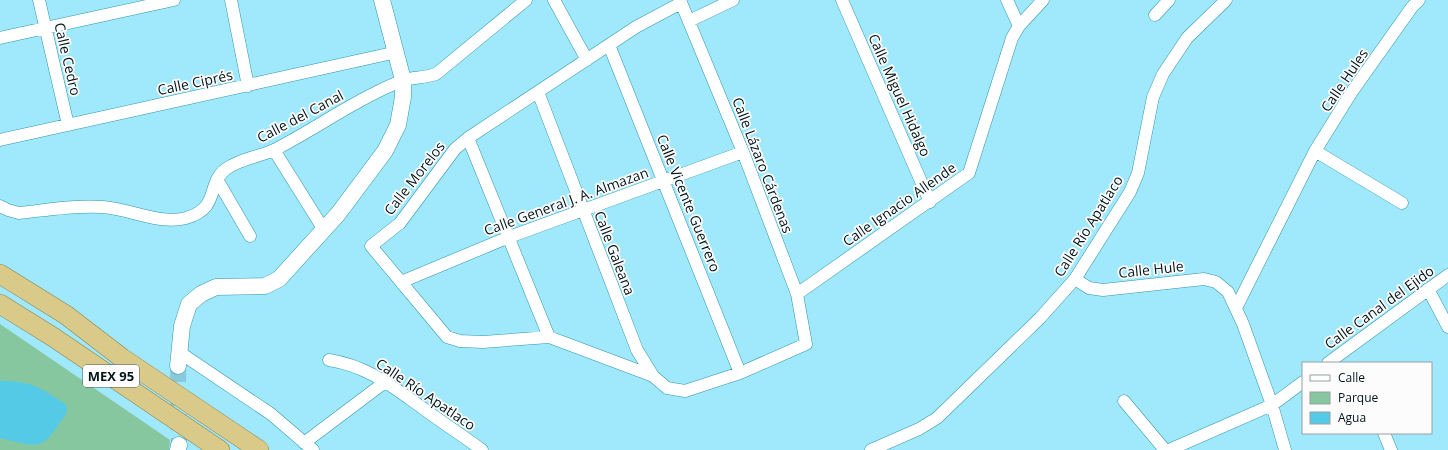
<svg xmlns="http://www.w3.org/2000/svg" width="1448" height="450" font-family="'Open Sans',sans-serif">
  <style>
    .green { fill: #86c79f }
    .water { fill: #54cae7 }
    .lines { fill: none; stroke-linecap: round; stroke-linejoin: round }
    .secondary-tunnel { stroke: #88c9db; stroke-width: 16; stroke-dasharray: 16 8; stroke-linecap: butt }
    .minor-casing { stroke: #2f95ac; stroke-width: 13 }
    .secondary-casing { stroke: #2f95ac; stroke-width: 17 }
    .trunk-casing { stroke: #88824f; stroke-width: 20 }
    .minor { stroke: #fff; stroke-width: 12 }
    .secondary { stroke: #fff; stroke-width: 16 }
    .trunk { stroke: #daca8a; stroke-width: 19 }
    .labels { text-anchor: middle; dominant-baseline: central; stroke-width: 3.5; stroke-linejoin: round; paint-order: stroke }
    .shield { fill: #fcfcfc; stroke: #4d5a5e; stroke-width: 1 }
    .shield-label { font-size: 13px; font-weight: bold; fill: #02151a }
    .street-label { font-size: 14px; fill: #02151a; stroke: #fcfcfc }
  </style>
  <rect width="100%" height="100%" fill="#a0e9fd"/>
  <path class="green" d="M0,324l170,116 -1,10h-169z"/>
  <path class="water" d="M0,381c31,0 40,6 65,23l2,4v4c-25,38 -23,37 -67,26z"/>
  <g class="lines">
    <path class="secondary-tunnel" d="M178,366l1,79"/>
    <defs>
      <path id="minor" d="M39,0l29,125
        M231,0l17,86
        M554,0l33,60
        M842,0l88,202
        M1007,0l12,26
        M1155,15l14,-15
        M689,21l44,-21
        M0,38l174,-38
        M609,45l131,328
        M538,92l99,258 16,26 14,12 18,3 55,-18 66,-29 -9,-50 -54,-142 -63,-152
        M468,138l81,199
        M0,140l397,-88
        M274,150l50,80
        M1315,151l87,52
        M218,181l32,55
        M0,206l8,4 11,3c28,-3 57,-8 84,-6 28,2 56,18 83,11 35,-10 20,-35 40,-49 15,-11 34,-12 50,-20 42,-22 81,-50 125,-68 11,-4 24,-3 35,-7l90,-74
        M1075,279l14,9 14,2 101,-11 12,3 12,10 15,32 29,81 13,45
        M401,282l108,-45 234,-85
        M1428,289l20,38
        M797,294l172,-121 43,-135 7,-12 24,-26
        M1236,308l79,-157 36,-58 61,-86 7,-7
        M179,352l92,62 42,36
        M329,360c39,6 64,27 95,49 19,14 39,27 58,41
        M1328,363l120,-88
        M653,376l-104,-39 -66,5 -23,-1 -13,-4 -76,-91 29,-23 55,-74 13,-11 168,-111 45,-24
        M1124,401l41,49
        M1384,433l7,17
        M304,443l81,-61
        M871,450l48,-21 18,-11 103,-100 35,-39 55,-87 8,-19 15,-76 10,-23 24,-36 39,-38
        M1169,450l103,-45 31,-23"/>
      <path id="secondary" d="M178,366l4,-40 7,-22 12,-10 15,-7 49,-1 14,-7 59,-65 47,-63 13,-26 5,-28v-17l-21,-80
        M178,450l1,-5"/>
      <path id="trunk" d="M0,274l66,41 56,43 137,92
        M0,304l53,33 167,113"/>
    </defs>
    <use href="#minor" class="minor-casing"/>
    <use href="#secondary" class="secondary-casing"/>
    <use href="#trunk" class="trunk-casing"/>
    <use href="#minor" class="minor"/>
    <use href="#secondary" class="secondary"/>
    <use href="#trunk" class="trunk"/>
  </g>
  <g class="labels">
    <rect class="shield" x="83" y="365" width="56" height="22" rx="3"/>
    <g class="shield-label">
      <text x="111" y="376">MEX 95</text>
    </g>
    <g class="street-label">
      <text transform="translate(68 59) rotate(77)">Calle Cedro</text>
      <text transform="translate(1344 80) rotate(-56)">Calle Hules</text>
      <text transform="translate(195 82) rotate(-12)">Calle Ciprés</text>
      <text transform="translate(900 95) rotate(66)">Calle Miguel Hidalgo</text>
      <text transform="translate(300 116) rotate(-28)">Calle del Canal</text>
      <text transform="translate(763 165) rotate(69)">Calle Lázaro Cárdenas</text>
      <text transform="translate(414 178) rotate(-52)">Calle Morelos</text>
      <text transform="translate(566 201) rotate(-20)">Calle General J. A. Almazan</text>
      <text transform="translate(689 203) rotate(68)">Calle Vicente Guerrero</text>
      <text transform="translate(899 204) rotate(-35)">Calle Ignacio Allende</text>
      <text transform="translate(1088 226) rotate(-58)">Calle Río Apatlaco</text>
      <text transform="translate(615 253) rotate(69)">Calle Galeana</text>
      <text transform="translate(1151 269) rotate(-6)">Calle Hule</text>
      <text transform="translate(1379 307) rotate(-36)">Calle Canal del Ejido</text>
      <text transform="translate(426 394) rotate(34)">Calle Río Apatlaco</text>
    </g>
  </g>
  <rect x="1302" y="362" width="130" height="72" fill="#fcfcfc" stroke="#98a0a2"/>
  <rect x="1310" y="375" width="20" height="6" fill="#ffffff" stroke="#98a0a2"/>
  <text x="1338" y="382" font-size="12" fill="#02151a">Calle</text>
  <rect x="1310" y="392" width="20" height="12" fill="#86c79f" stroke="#98a0a2"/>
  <text x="1338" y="402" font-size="12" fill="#02151a">Parque</text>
  <rect x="1310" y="412" width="20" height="12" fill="#54cae7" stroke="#98a0a2"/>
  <text x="1338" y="422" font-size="12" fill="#02151a">Agua</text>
</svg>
